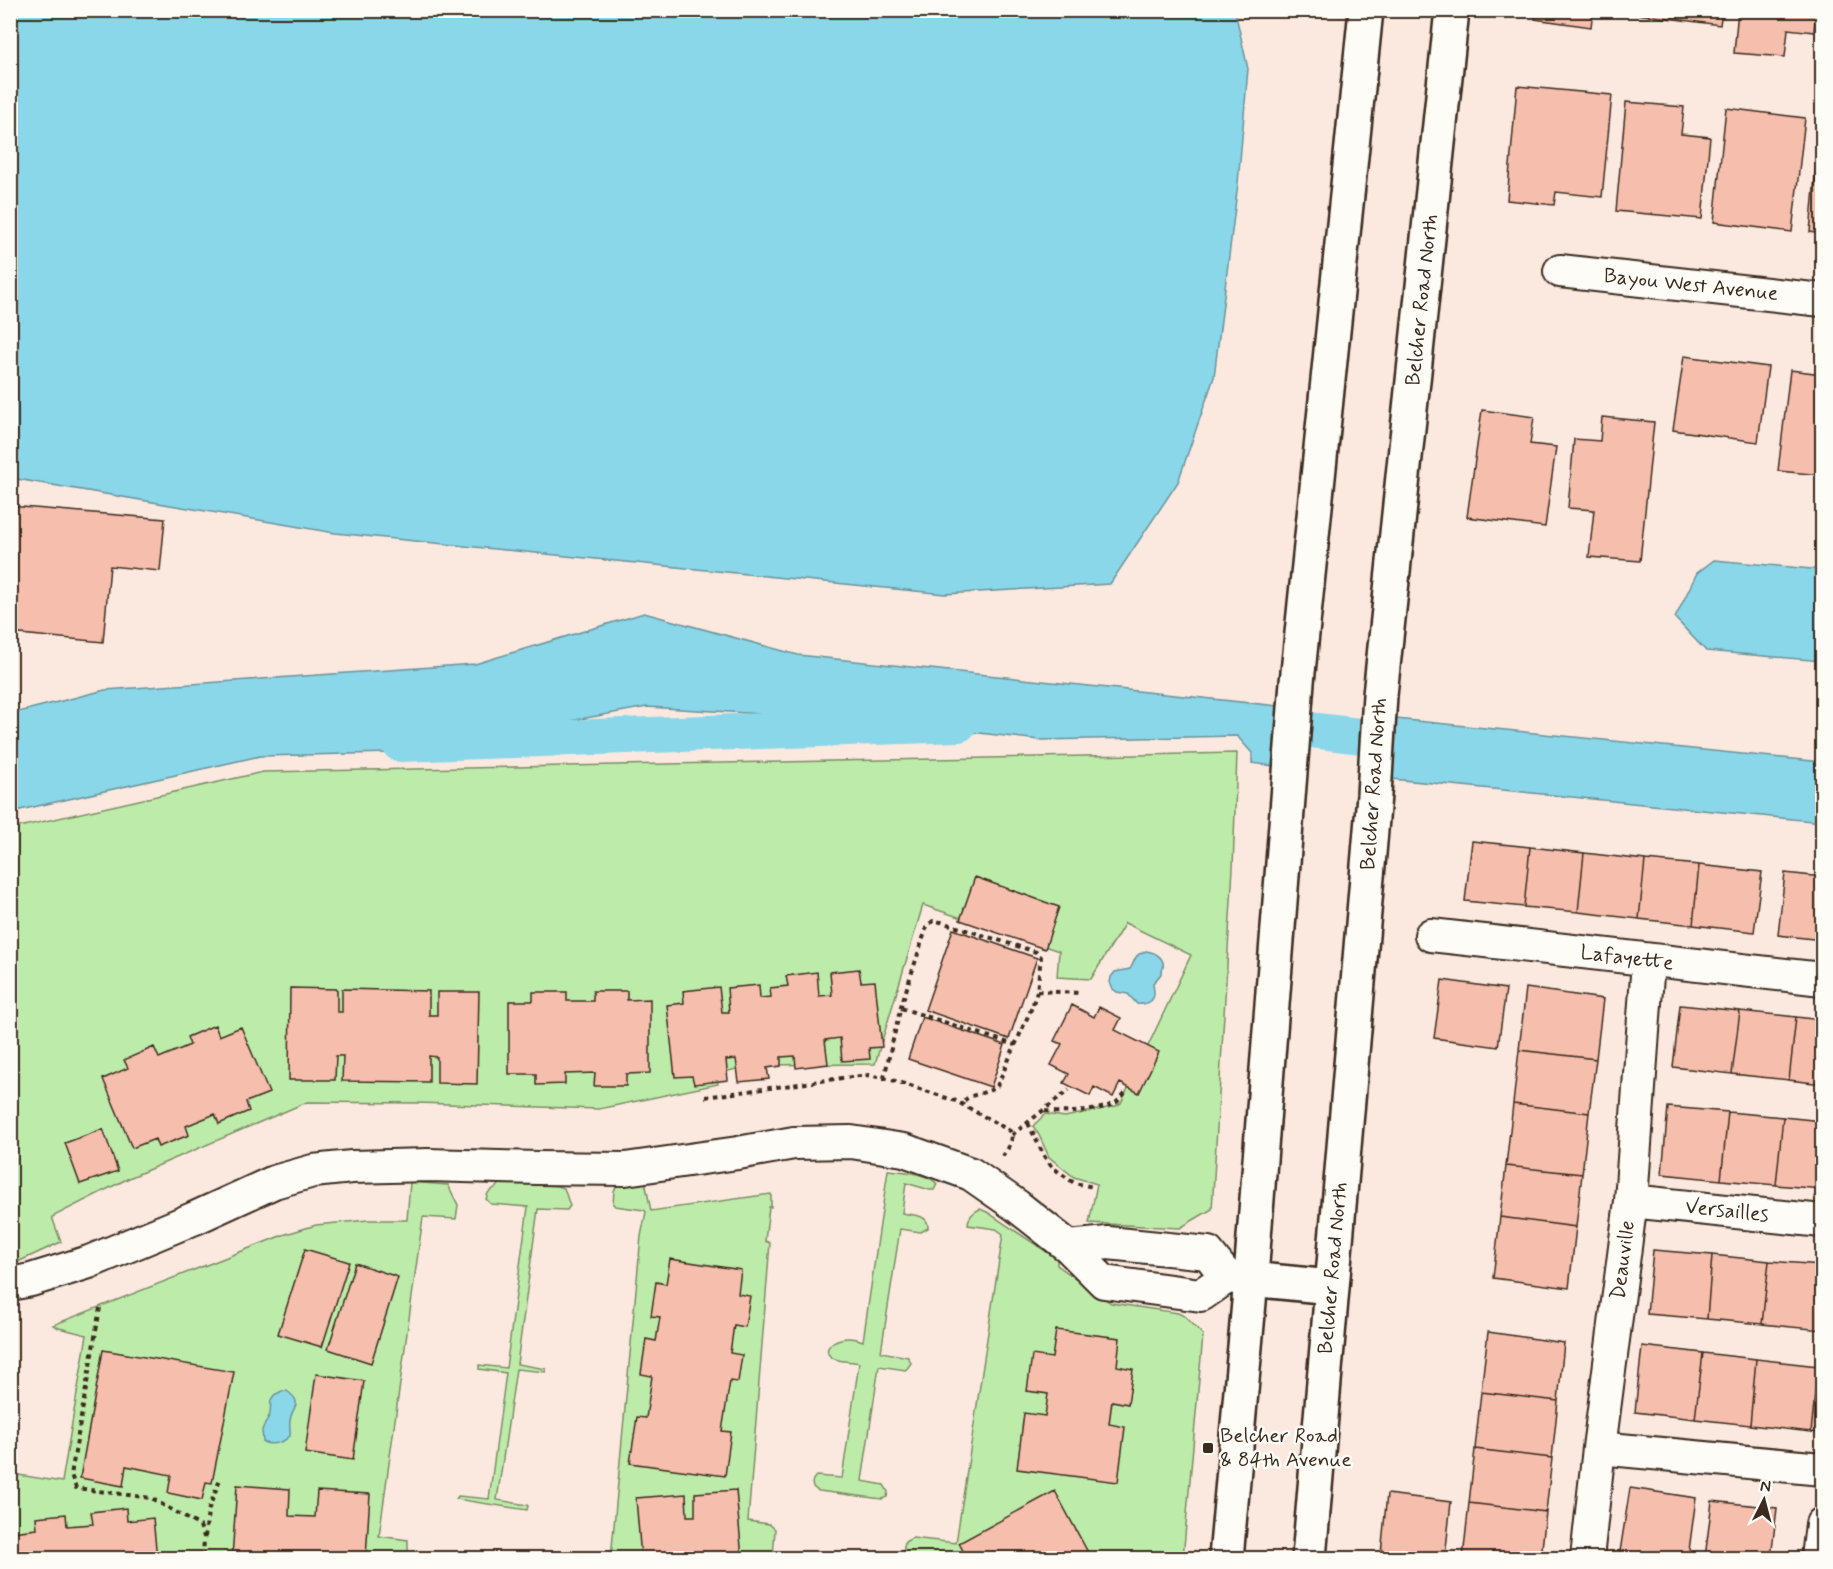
<svg xmlns="http://www.w3.org/2000/svg" width="1833" height="1569" font-family="Mynerve,sans-serif">
  <style>
    .green { fill: #bdecaa; stroke: #7c8b64; stroke-width: 1.5 }
    .water { fill: #8ad7e9; stroke: #6a9298; stroke-width: 1.5 }
    .lines { fill: none; stroke-linecap: round; stroke-linejoin: round }
    .canal { stroke: #8ad7e9; stroke-width: 36 }
    .building { fill: #f6beac; stroke: #3b2a1e; stroke-width: 1.5 }
    .street-casing { stroke: #3b2a1e; stroke-width: 36 }
    .secondary-casing { stroke: #3b2a1e; stroke-width: 38 }
    .path { stroke: #3b2a1e; stroke-width: 4; stroke-dasharray: 4.5 4.5; stroke-linecap: butt }
    .street { stroke: #fdfcf7; stroke-width: 32 }
    .secondary { stroke: #fdfcf7; stroke-width: 33 }
    .poi-dot { fill: #3b2a1e; stroke: #fdfcf7; stroke-width: 2 }
    .labels { text-anchor: middle; dominant-baseline: central; stroke-width: 5; stroke-linejoin: round; paint-order: stroke }
    .street-label { font-size: 21px; fill: #3b2a1e; stroke: #fdfcf7 }
    .poi-label { font-size: 21px; fill: #3b2a1e; stroke: #fdfcf7; text-anchor: start }
  </style>
  <rect width="100%" height="100%" fill="#fbe9e0"/>
  <filter id="ink" filterUnits="userSpaceOnUse"><feTurbulence type="fractalNoise" baseFrequency=".0167" numOctaves="2"/><feDisplacementMap in="SourceGraphic" scale="12" xChannelSelector="R" yChannelSelector="G"/><feConvolveMatrix kernelMatrix="1 2 1 2 8 2 1 2 1" color-interpolation-filters="sRGB"/></filter>
  <g filter="url(#ink)">
    <path class="green" d="M1237,753l-4,115 -21,341 -32,19 -91,-5 8,-39 -23,-7 -25,-20 -10,-22 -6,-9 12,-12 20,3 51,-11 5,-3 70,-148 -66,-32 -34,56 -34,-2 2,-26 -136,-46 -48,159 -122,1 -37,9 2,10 -119,25 -182,-6 -110,-1 -178,76 -77,39 9,25 -50,23 -1,-436 253,-57z
      M888,1170c13,1 41,4 49,14l-3,6h-4l-24,-7 -4,30c10,2 27,1 26,15l-7,4 -21,-3 -19,123 27,5 3,6 -5,7 -27,-4 -17,115 22,4 4,7 -1,5 -5,2 -63,-8c-8,-3 -9,-9 -3,-15l26,2 17,-115c-7,-2 -17,-1 -24,-4 -19,-7 1,-29 28,-18z
      M504,1181l53,5 7,2 6,18 -3,4 -29,-1 -21,155 29,5v3l-30,-3 -19,131 30,5 1,1 -1,4 -71,-11 2,-3 31,3 17,-126 -27,-4v-4l27,3 22,-161 -37,-3 -5,-5 2,-6z
      M645,1181l6,30 120,-17v13h-2l-4,34 5,2 -22,278 21,3 6,5 -2,29h-162l30,-322 5,-24 -2,-2 -29,-4 -2,-2 1,-13 3,-6z
      M410,1182l38,3 10,20 -2,14 -33,-2 -44,319 29,4v18h-397v-56l4,-25 4,-2 43,7 25,-147 -28,-7 -6,-3 230,-90 33,-10 52,-5h39z
      M980,1209l7,3 70,47v6l54,38 67,10 8,4 17,18 -20,223h-281l3,-16 7,-4 44,5 47,-309 -7,-5 -28,-4c0,-8 5,-13 12,-16z"/>
    <path class="water" d="M10,11h1225l13,58 -10,114 -24,194 -36,105 -68,102 -165,10 -610,-61 -324,-55z
      M1714,560l108,10v91l-116,-10 -31,-33 22,-45z
      M644,613l154,42 480,51 -5,60 -21,-3v-10l-15,-17 -197,4 -175,-20 -218,-13 -255,46 -132,3 -249,56v-98l7,-2 87,-22 370,-26z
      M1396,719l426,43v60l-430,-43z
      M1146,951c10,1 21,8 16,20 -1,5 -6,8 -9,12 0,3 1,6 1,9 1,10 -9,13 -17,12l-9,-10 -11,-2 -4,-3 -3,-6 1,-6 4,-5 15,-3c6,-9 3,-14 16,-18z
      M282,1391h5c18,13 4,16 3,30 -1,5 1,10 0,15 -7,7 -18,10 -27,6l-1,-12 8,-16 1,-14 3,-5z"/>
    <g class="lines">
      <path class="canal" d="M1260,724l151,18
        M400,744l559,-20"/>
    </g>
    <path class="building" d="M1536,10h57l-2,17 -56,-8z
      M1638,10h84l-2,15 -83,-11z
      M1738,10h78l-2,22 -26,-3 -3,28 -51,-4z
      M1517,86l95,9 -10,102 -46,-5 -2,13 -47,-5z
      M1822,101v133l-12,-2z
      M1626,102l58,5 -3,27 29,3 -8,82 -86,-8z
      M1726,108l79,10 -13,114 -78,-10z
      M1684,356l84,11 -10,75 -85,-12z
      M1790,370l32,4v101l-44,-4z
      M1482,410l52,7 -4,27 26,3 -11,80 -78,-10z
      M1602,417l52,5 -14,139 -51,-4 5,-47 -26,-2 6,-69 26,2z
      M10,506l155,13 -5,52 -50,-5 -7,76 -93,-9z
      M1472,841l58,6 -6,60 -59,-6z
      M1530,847l54,6 -6,59 -54,-5z
      M1584,853l61,7 -6,59 -61,-7z
      M1645,860l54,5 -6,60 -54,-6z
      M1699,865l63,7 -8,60 -61,-7z
      M1785,873l37,4v63l-44,-5z
      M975,877l84,30 -14,42 -85,-29z
      M953,929l84,29 -28,81 -84,-29z
      M859,969l2,13 14,-1 7,66 -13,1 1,11 -28,2 -2,-23 -15,2 3,24 -32,4 -1,-12 -14,1v9l-14,2 2,11 -30,3 -3,-23 -10,1 2,20 -34,4 -2,-8 -17,1 -8,-72 17,-2 -1,-12 36,-4 3,25h7l-2,-24 32,-3 1,13 11,-1 -1,-9 18,-2 -2,-10 31,-4 2,24 13,-1 -2,-23z
      M1442,980l64,9 -8,58 -64,-9z
      M290,988l47,1v23h5v-23l87,2v24h8v-23h42l-2,92 -40,-1v-26l-8,-1v26l-87,-1 1,-25h-7l-1,24h-46z
      M1526,988l77,11 -7,60 -77,-9z
      M593,991h34v9l23,-1v74l-24,1v12h-32l1,-13 -30,1v10l-29,1v-11h-27v-73h24v-9h34v9h26z
      M1072,1005l22,12 5,-10 22,11 -6,12 44,22 -20,41 -19,-10 -7,14 -19,-10 -4,9 -26,-13 5,-9 -18,-9 11,-21 -8,-3z
      M1680,1005l60,6 -8,63 -59,-7z
      M1740,1011l56,6 -7,63 -57,-6z
      M922,1017l83,28 -14,42 -83,-28z
      M1796,1017l26,3v64l-33,-4z
      M215,1025l4,11 22,-9 28,66 -23,9 3,9 -30,13 -4,-10 -29,12 3,9 -31,12 -3,-8 -23,9 -29,-69 25,-11 -4,-8 30,-13 5,11 31,-13 -3,-8z
      M1519,1050l77,9 -7,54 -76,-9z
      M1513,1104l76,9 -7,61 -76,-8z
      M1668,1107l60,5 -7,68 -59,-6z
      M1728,1112l55,5 -7,68 -55,-5z
      M1783,1117l39,4v68l-46,-4z
      M103,1129l15,42 -38,13 -15,-41z
      M1506,1166l76,8 -6,53 -76,-10z
      M1500,1217l76,10 -7,61 -76,-10z
      M305,1249l44,13 -27,85 -44,-13z
      M1653,1250l59,5 -5,64 -60,-5z
      M1712,1255l57,6 -7,63 -55,-5z
      M670,1259l71,11 -3,24 12,2 -5,31 -11,-2 -4,28 12,2 -4,27 -8,-1 -8,50 9,1 -6,44 -95,-13 7,-46 9,1 6,-42 -11,-2 5,-35 10,2 4,-24 -9,-1 5,-34 10,2z
      M1769,1261l53,4v65l-60,-6z
      M355,1263l43,14 -27,86 -43,-14z
      M1056,1330l64,8 -3,28 16,3 -5,35 -16,-3 -3,23 16,3 -7,55 -101,-13 7,-56 21,3 3,-22 -21,-3 5,-36 20,3z
      M1488,1332l76,11 -6,58 -77,-9z
      M1642,1346l61,7 -8,66 -60,-7z
      M103,1350l131,22 -22,111 -6,-1 -4,18 -34,-7 3,-18 -45,-9 -3,20 -43,-8z
      M1703,1353l53,6 -6,66 -55,-6z
      M1756,1359l62,7 -7,66 -61,-7z
      M1818,1366l4,1v66l-11,-1z
      M316,1374l48,7 -11,79 -48,-7z
      M1481,1392l77,9 -6,57 -77,-9z
      M1475,1449l77,9 -6,54 -77,-9z
      M237,1485l53,4 -1,27 26,1 2,-26 53,3 -4,64h-134z
      M1630,1488l66,10 -8,60h-69z
      M736,1490l6,68h-101l-5,-60 50,-4 1,22h8v-23z
      M1055,1491l36,67h-124l-8,-15z
      M1387,1494l64,8 -6,56h-23l-41,-4z
      M1712,1501l65,7 -6,50h-66z
      M1469,1503l77,9 -5,46h-78z
      M126,1508l1,13 26,-3 4,40h-142l-3,-26 25,-3 -1,-12 30,-3 1,12 26,-2 -2,-12z"/>
    <g class="lines">
      <defs>
        <path id="street" d="M1560,271l262,29
          M1431,935l391,44
          M1631,1201l191,20
          M1069,1247l39,-4 100,10 19,24
          M10,1284l21,-4 58,-18 106,-44 79,-36 39,-11 39,-4 76,-2 109,3 88,1 113,-16 56,-10 57,-1 53,8 67,24 46,32 52,41 35,35 97,13 26,-18 23,2
          M1599,1448l223,21
          M1587,1558l12,-110 32,-247 17,-240
          M1818,1558l4,-34"/>
        <path id="secondary" d="M1250,1279l81,8
          M1226,1558l23,-256 48,-620 69,-672
          M1309,1558l65,-763 6,-100 72,-685"/>
      </defs>
      <use href="#street" class="street-casing"/>
      <use href="#secondary" class="secondary-casing"/>
      <path class="path" d="M1037,991l44,2
        M901,1008l114,37
        M884,1078l17,-72 26,-80 6,-5 8,1 95,30 5,5 -4,34 -5,16 -35,79c-10,9 -27,6 -35,17
        M705,1097l137,-19 27,-3 23,5 64,21 54,30c5,8 -2,18 -7,25
        M1045,1111c18,3 53,1 70,-8 4,-2 7,-7 10,-10
        M1028,1123l16,33 8,11 22,16 20,4
        M1012,1135l57,-45
        M100,1308l-29,167 5,13 75,10 49,28 4,11 -1,21
        M205,1537l3,-26 12,-32"/>
      <use href="#street" class="street"/>
      <use href="#secondary" class="secondary"/>
    </g>
  </g>
  <rect class="poi-dot" x="1202" y="1442" width="12" height="12" rx="3"/>
  <g class="labels">
    <g class="street-label">
      <text transform="translate(1691 285) rotate(6)">Bayou West Avenue</text>
      <text transform="translate(1422 300) rotate(-84)">Belcher Road North</text>
      <text transform="translate(1374 784) rotate(-86)">Belcher Road North</text>
      <text transform="translate(1627 958) rotate(7)">Lafayette</text>
      <text transform="translate(1727 1211) rotate(6)">Versailles</text>
      <text transform="translate(1623 1260) rotate(-83)">Deauville</text>
      <text transform="translate(1333 1268) rotate(-85)">Belcher Road North</text>
    </g>
    <g class="poi-label">
      <text x="1220" y="1436">Belcher Road<tspan x="1220" dy="24">&amp; 84th Avenue</tspan></text>
    </g>
  </g>
  <rect width="1833" height="1569" fill="none" stroke="#fdfcf7" stroke-width="36"/>
  <rect x="18" y="18" width="1797" height="1533" fill="none" stroke="#3b2a1e" stroke-width="2" filter="url(#ink)"/>
  <g transform="translate(1764 1500) rotate(6)" stroke="#fdfcf7" stroke-width="4.5" paint-order="stroke">
  <path d="M0-4.5L10 22L0 15L-10 22Z" fill="#3b2a1e"/>
  <text y="-9" font-size="16" font-weight="bold" text-anchor="middle" fill="#3b2a1e">N</text>
  </g>
</svg>
